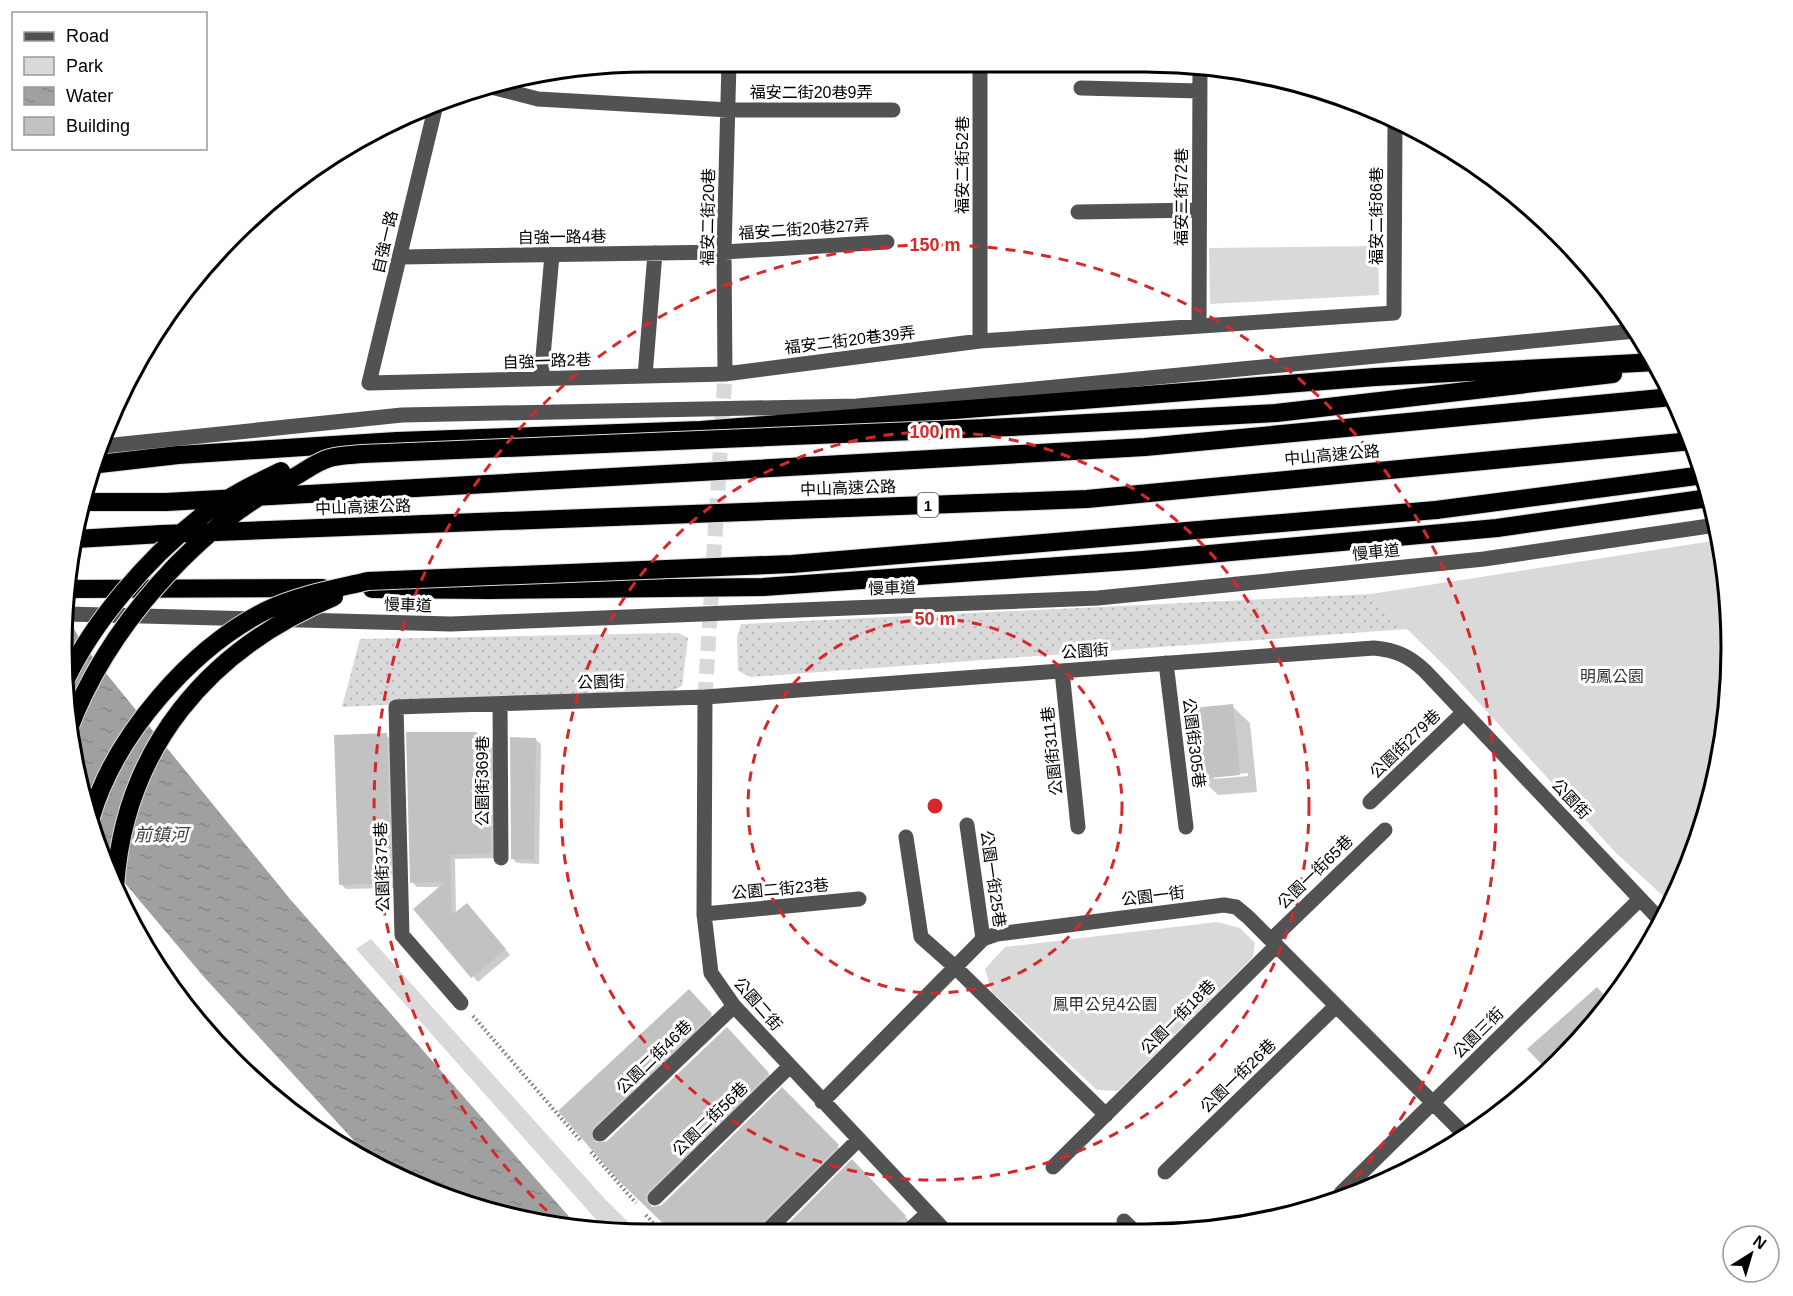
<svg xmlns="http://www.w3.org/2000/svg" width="1793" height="1296" font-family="Helvetica,'Noto Sans TC',sans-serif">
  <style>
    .grass { fill: url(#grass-dots) }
    .park { fill: #d9d9d9 }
    .water { fill: url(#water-ripples) }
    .shadow { fill: #0003; fill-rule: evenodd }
    .building { fill: #c2c2c2 }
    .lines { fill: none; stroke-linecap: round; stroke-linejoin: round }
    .minor-tunnel { stroke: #d9d9d9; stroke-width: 15; stroke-dasharray: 15 8; stroke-linecap: butt }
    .highway-casing { stroke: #dbdbdb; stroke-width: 20 }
    .path { stroke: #747474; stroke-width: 4; stroke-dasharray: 1.5 3; stroke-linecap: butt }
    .minor { stroke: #525252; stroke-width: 15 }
    .highway { stroke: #000; stroke-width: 18 }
    .highway-bridge-casing { stroke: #dbdbdb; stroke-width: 20; stroke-linecap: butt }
    .highway-bridge { stroke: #000; stroke-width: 18 }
    .ring { fill: none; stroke: #d62828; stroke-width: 3; stroke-dasharray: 10 8 }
    .labels { text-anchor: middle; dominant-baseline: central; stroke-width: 6; stroke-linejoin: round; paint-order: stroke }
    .shield { fill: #fff; stroke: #4c4c4c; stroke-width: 1.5 }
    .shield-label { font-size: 15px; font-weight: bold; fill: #000 }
    .street-label { font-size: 16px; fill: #000; stroke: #fff }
    .park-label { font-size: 16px; fill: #303030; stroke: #fff }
    .water-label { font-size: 18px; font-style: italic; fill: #414141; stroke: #fff }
    .rim { fill: none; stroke: #000; stroke-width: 3 }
    .centre { fill: #d62828; stroke: #fff; stroke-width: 3 }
    .ring-label { font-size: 18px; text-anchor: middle; font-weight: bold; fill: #d62828; stroke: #fff; stroke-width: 6; stroke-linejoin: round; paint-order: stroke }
  </style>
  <defs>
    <pattern id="grass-dots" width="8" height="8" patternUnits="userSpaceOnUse" patternTransform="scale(1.5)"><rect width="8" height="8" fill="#d9d9d9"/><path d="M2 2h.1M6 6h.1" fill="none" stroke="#b8b8b8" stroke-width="1.8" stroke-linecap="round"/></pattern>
    <pattern id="water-ripples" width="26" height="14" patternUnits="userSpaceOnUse" patternTransform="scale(1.5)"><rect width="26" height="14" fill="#a0a0a0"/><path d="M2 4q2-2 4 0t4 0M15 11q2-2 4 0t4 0" fill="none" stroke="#888"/></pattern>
  </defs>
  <rect width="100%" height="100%" fill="#fff"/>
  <path class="grass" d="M1371,594l36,35 -656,48 -13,-6 -1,-35 4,-12z
    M678,633l10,5 -6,48 -10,5 -330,16 18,-68z"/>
  <path class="park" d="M1378,246l1,49 -169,9 -1,-56z
    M1719,540l8,32 3,115 -19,113 -39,104 -56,-51 -167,-183 -78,-76z
    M1217,922l23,6 15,15 -2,14 -135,134 -21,-1 -105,-98 -7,-23 20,-22z
    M371,939l233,259 35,35h-31l-252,-284z"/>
  <path class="water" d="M67,616l16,29 207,254 289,329 -82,-13 -118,-47 -175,-191 -102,-121 -35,-131z"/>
  <path class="shadow" d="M1232,706l18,17 7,69 -39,3 -17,-17zM1248,773v3l-34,3v-3z
    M476,733l19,11 1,114 -41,1 1,54 16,-3 38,45 -32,27 -63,-73 26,-22h-24l-5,-5z
    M386,735l6,5 3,148 -49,1 -5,-5z
    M535,739l6,5 -2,120 -22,-1 -5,-5z
    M689,992l27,28 -118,112 -3,10h13l124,-107 41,44 -123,123 2,7 11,-3 119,-117 61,63 -80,80 -89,1 -114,-122z
    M1611,1004l-62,66 -19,-21z
    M852,1161l60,63 -6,7 -124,1z"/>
  <path class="building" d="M1233,704l7,71 -40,4 -7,-71z
    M406,732h71v5h13l1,116 -41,2 2,60 15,-12 39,46 -35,29 -58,-69 32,-27 -35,1z
    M387,733l4,150 -52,2 -5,-150z
    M510,737l26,1 -2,121h-23z
    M1597,987l15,16 -64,68 -21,-22z
    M689,989l23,25 -119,113 -2,10 7,6 9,-2 120,-114 42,46 -121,118 -3,9 7,7 10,-2 120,-118 57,58 -80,80 -2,7 -84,1 -56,-54 -59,-68z
    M852,1159l54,57 -16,16h-110z"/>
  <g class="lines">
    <path class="minor-tunnel" d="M705,697l20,-323"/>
    <defs>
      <path id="highway" d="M1011,427l265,-14 337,-39
        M99,464l79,-9 219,-14 304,-11 674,-53 281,-15
        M88,502h78
        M1436,510l268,-35
        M76,539l86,-5
        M67,589l256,-1
        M372,589l117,1 274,-3 380,-27 354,-32 212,-30"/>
    </defs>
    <use href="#highway" class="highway-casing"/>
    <path class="path" d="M473,1016l107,124
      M591,1152l45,51
      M646,1215l16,18"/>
    <path class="minor" d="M487,86l51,13 191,11h164
      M1081,88l119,3
      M435,109l-66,274 356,-9 255,-33 414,-28 1,-194
      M1078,212l121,-2
      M400,257l324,-5 163,-10
      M1199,326l1,-259
      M980,341v-279
      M725,374l-1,-122 5,-190
      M645,376l10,-123
      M541,379l11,-124
      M104,446l298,-31 455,-9 779,-75
      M67,614l384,10 647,-26 386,-39 232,-34
      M1166,663l20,164
      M1062,671l16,156
      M705,697l-1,217 7,59 23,33 211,225
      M500,704l1,154
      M1370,802l94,-90
      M967,825l16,114
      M906,837l15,100 34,30 151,148
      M704,914l155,-15
      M1271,940l114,-110
      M461,1003l-59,-68 -6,-228 309,-10 669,-49c22,2 35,8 51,23l237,251
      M201,1025l13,16
      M822,1102l161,-163 14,-5 227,-29 12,2 12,10 216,217
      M600,1134l134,-128
      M1053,1167l223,-221
      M1165,1172l171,-166
      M1341,1193l299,-294
      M655,1198l135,-132
      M1124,1221l9,9
      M908,1231l20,-18
      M766,1232l93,-93"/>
    <use href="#highway" class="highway"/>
    <defs>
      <path id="highway-bridge" d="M166,502l979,-55 527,-50
        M162,534l925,-35 605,-58
        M67,677c27,-56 81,-119 131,-158 25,-20 54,-34 83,-48
        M68,731c38,-102 128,-205 226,-254 11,-6 24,-16 36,-19 10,-3 22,-3 32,-4l649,-27
        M91,817c24,-82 100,-169 176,-207 31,-15 67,-21 101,-29l424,-17 644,-54
        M115,887c9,-138 93,-238 219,-290"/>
    </defs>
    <use href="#highway-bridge" class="highway-bridge-casing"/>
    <use href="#highway-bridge" class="highway-bridge"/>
  </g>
  <g class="ring">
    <circle cx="935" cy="806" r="187"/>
    <circle cx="935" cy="806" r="374"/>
    <path d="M560 1223A561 561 0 1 1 1342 1192"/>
  </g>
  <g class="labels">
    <rect class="shield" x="917.5" y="493" width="21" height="24" rx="4.5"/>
    <g class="shield-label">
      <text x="928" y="505">1</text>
    </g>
    <g class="street-label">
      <text x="811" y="92">福安二街20巷9弄</text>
      <text transform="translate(962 165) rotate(-90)">福安二街52巷</text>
      <text transform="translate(1181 197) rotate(-90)">福安二街72巷</text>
      <text transform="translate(1376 216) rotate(-90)">福安二街86巷</text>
      <text transform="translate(708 217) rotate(-89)">福安二街20巷</text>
      <text transform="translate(804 229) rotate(-4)">福安二街20巷27弄</text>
      <text transform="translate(562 237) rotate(-1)">自強一路4巷</text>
      <text transform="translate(385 242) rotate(-77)">自強一路</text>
      <text transform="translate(850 340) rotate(-7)">福安二街20巷39弄</text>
      <text transform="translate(547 361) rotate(-2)">自強一路2巷</text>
      <text transform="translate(1332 455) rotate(-5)">中山高速公路</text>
      <text transform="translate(848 488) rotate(-2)">中山高速公路</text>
      <text transform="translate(363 507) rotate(-2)">中山高速公路</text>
      <text transform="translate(1376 552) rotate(-6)">慢車道</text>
      <text transform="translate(892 588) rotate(-2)">慢車道</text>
      <text transform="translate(408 605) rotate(2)">慢車道</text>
      <text transform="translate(1085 651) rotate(-4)">公園街</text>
      <text transform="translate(601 682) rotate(-2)">公園街</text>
      <text transform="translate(1194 743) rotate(83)">公園街305巷</text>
      <text transform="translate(1405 744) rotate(-44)">公園街279巷</text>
      <text transform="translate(1052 751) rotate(-96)">公園街311巷</text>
      <text transform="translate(482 781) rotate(-90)">公園街369巷</text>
      <text transform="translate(1571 799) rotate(47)">公園街</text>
      <text transform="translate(382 867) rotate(-92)">公園街375巷</text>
      <text transform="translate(1315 872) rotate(-44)">公園一街65巷</text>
      <text transform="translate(993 879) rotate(82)">公園一街25巷</text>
      <text transform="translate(780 889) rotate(-5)">公園二街23巷</text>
      <text transform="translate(1153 896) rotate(-7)">公園一街</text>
      <text transform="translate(758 1004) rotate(49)">公園二街</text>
      <text transform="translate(1178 1017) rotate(-45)">公園一街18巷</text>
      <text transform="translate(1478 1033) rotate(-45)">公園三街</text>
      <text transform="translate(654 1057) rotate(-44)">公園二街46巷</text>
      <text transform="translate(1238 1076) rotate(-44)">公園一街26巷</text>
      <text transform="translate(710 1119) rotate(-44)">公園二街56巷</text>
    </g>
    <g class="park-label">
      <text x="1612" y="676">明鳳公園</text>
      <text x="1105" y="1004">鳳甲公兒4公園</text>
    </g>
    <g class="water-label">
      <text x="161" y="835">前鎮河</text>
    </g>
  </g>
  <path d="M0 0H1793V1296H0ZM648 72H1145A576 576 0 0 1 1721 648V648A576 576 0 0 1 1145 1224H648A576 576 0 0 1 72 648V648A576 576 0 0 1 648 72Z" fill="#fff" fill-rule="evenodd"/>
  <path class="rim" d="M648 72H1145A576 576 0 0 1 1721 648V648A576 576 0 0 1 1145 1224H648A576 576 0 0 1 72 648V648A576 576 0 0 1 648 72Z"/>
  <circle cx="935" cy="806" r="9" class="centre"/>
  <g class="ring-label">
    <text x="935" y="251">150 m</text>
    <text x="935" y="438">100 m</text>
    <text x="935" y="625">50 m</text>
  </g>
  <rect x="12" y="12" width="195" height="138" fill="#ffffff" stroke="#999999" stroke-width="1.5"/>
  <rect x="24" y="32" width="30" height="9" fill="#525252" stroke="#999999" stroke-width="1.5"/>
  <text x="66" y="42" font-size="18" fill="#000000">Road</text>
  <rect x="24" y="57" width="30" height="18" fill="#d9d9d9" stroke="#999999" stroke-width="1.5"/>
  <text x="66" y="72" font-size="18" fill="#000000">Park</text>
  <rect x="24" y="87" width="30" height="18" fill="url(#water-ripples)" stroke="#999999" stroke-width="1.5"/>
  <text x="66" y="102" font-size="18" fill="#000000">Water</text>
  <rect x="24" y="117" width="30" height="18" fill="#c2c2c2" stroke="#999999" stroke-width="1.5"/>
  <text x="66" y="132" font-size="18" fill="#000000">Building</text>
  <g transform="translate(1751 1254) rotate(37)"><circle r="28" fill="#ffffff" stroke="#999999" stroke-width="1.5"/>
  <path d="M0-4.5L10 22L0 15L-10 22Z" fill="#000000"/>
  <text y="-9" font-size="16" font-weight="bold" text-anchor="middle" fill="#000000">N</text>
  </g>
</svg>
